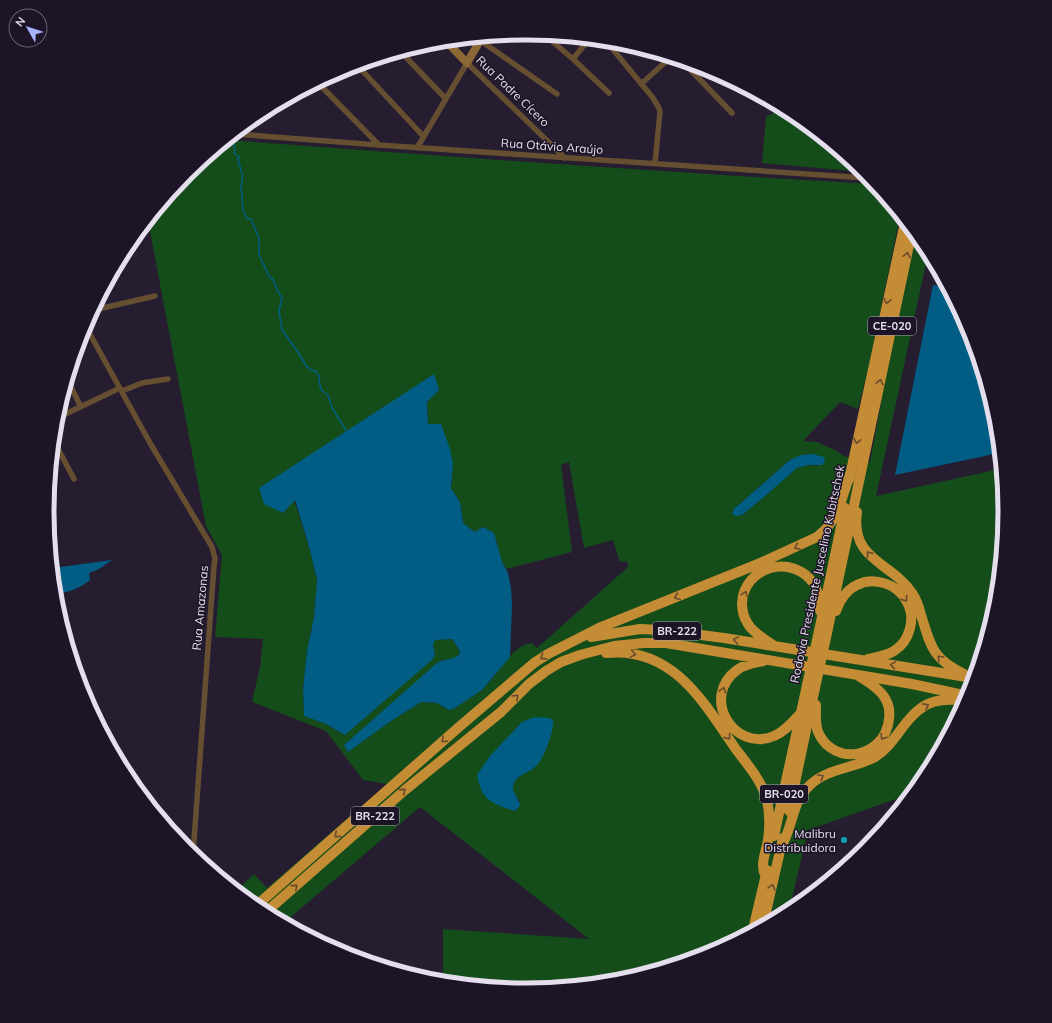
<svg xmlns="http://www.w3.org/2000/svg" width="1052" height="1023" font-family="Mulish,sans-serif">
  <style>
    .green { fill: #144d19; fill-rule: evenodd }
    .water { fill: #025d84 }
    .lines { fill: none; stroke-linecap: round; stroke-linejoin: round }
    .stream { stroke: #025d84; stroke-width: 1.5 }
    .street { stroke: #654f30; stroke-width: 5.5 }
    .secondary { stroke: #8b6834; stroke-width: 8 }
    .highway { stroke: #c38c35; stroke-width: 10 }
    .highway-bridge { stroke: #c38c35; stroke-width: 10 }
    .oneway { stroke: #684a2d }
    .culture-dot { fill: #0f9aa8; stroke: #1d1427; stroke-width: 1.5 }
    .labels { text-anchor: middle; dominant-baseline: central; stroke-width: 3; stroke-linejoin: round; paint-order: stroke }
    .shield { fill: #1d1427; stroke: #a9a2b2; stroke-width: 1 }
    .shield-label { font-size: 11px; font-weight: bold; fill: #e5dfed }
    .street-label { font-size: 12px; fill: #e5dfed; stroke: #1d1427 }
    .poi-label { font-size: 12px; fill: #e5dfed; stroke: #1d1427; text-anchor: end }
    .rim { fill: none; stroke: #e5dfed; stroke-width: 5 }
  </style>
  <rect width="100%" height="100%" fill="#261d31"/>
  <path class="green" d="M780,107l12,7 71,58 -101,-9 4,-46 12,-7z
    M228,140c215,16 430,32 646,44l26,32 -31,150 -11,43 -18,-7 -37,39 14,1 18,8 9,6 26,6 11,-58 -1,-4 35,-165 9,11 4,8 -52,242 124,-27 4,43 -9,93 -27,90 -44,83 -14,16 -102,36 -19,81 -80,43 -90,27 -93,9 -83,-8v-53l146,10 -169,-132 -135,115 -25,-13 -23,-19 17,-16 13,14 120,-104 -24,-4 -37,-49 -74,-29 8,-35 3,-28 -48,-2 7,-82 -16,-29 -58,-305 40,-48zM427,402l1,22 25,40 -2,24 9,14 3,21c17,12 34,28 43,46l66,-17 -11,-87 8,-3 15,86 29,-8 7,22 5,-1 3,2v4l-91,81 -5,-5c-22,2 -35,35 -51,47 -10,8 -22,13 -32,20l-12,-7 -16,-1 -33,21 -44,22 98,-85h8l8,-4 2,-5 -8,-12 -17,1 -2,5 2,9 -90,81 -19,-11 -22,-8 -1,-27 4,-38 7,-34 3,-37 -7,-30 -16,-50zM813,454l5,12 -10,-1 -11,3 -33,29 -22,18h-10l2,-6 56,-49 11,-5zM536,767c-8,4 -26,12 -23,24 2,3 5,7 7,11l-43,-27z"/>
  <path class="water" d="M933,285l14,3 21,41 27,89 4,35 -104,22z
    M434,374l5,16 -12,12 1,22h13l9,25 3,15 -2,24 9,14 3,21 12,9 8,-5 11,6 8,29 6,11 3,15 1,17 -2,52 -28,33 -27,18 -6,2 -12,-7 -16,-1 -33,21 -40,29 -4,-7 93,-82c7,-4 13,-3 21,-7l2,-5 -8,-12 -17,1 -2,5 2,9 -2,5 -88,76 -19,-11 -22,-8 -1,-27 4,-38 7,-34 3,-37 -7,-30 -15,-50 -12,13 -19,-9 -5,-16z
    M813,454l11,3 1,5 -3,3h-14l-11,3 -33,29 -22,18 -6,1 -4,-2 2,-5 56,-49 11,-5z
    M112,560l-13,9 -10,4 1,7c-10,8 -22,14 -35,12l-2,-24z
    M535,717l14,1 4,2c1,11 -9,39 -17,46 -7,8 -20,8 -23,20 -1,7 7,13 7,20l-5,5c-24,-8 -33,-10 -38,-36l13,-19 32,-34z"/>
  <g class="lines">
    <path class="stream" d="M231,138l4,11 -1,4 5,4 -1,3c2,8 7,17 3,25l2,25 4,9h4l8,19v17l11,23h2c4,6 4,14 10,19l-3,14 3,19 16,22 9,15 4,3 4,1 4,5v4l2,10 7,5 4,13 15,24"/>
    <path class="street" d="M545,35l28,24 36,34
      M481,41l76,53
      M606,41l47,57 6,10 1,4 -5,51
      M401,52l45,47
      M573,59l16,-20
      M683,62l49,51
      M357,65l67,72
      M318,83l61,62
      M641,84l29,-26
      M236,134l143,11 487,33
      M238,134l13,-13
      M417,148l50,-85 98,95
      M131,243l3,2
      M94,310l61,-14
      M85,325l65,118 62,104 3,12 -1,7 -21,288
      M68,381l13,26
      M122,391l20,-8 26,-4
      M57,418l63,-30
      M54,441l20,38"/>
    <path class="secondary" d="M446,41l21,22 15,-26"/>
    <path class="highway" d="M849,480l56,-258
      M857,512c-7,49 35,50 55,81 5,7 7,14 9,22 10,32 11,43 43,59
      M836,611c4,-11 10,-21 21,-26 17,-9 41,-1 50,17 9,16 3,39 -13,49 -8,5 -17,6 -26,8
      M819,631l26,-123
      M827,633l85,-402
      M591,637l49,-8 22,1 62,8 249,40
      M773,645c-8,-6 -20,-12 -25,-21 -4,-6 -6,-14 -6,-21 2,-37 51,-50 72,-19 5,8 5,18 6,27
      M606,653c66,-7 97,48 129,95 12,16 27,33 32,52 3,14 3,26 1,40 -2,12 -8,24 -3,35
      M763,661c-9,2 -18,3 -26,9 -37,27 -3,83 37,66 11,-4 19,-15 28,-24
      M816,705c0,8 -1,19 2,27 16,36 67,26 71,-13 3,-21 -12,-32 -29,-42
      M789,811l26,-123
      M774,836l33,-151
      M782,845c11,-19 10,-42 26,-58 18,-19 45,-18 67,-30 21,-13 29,-40 51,-52 12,-7 26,-5 39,-5
      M256,906l203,-179 75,-64 14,-9 51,-26 159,-64 59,-27 9,-8 11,-15 13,-40
      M266,912l139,-122 96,-78 28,-28 17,-13 15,-9 19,-7 34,-9 30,-3h22l246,41 56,12
      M763,925l20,-87
      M753,930l14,-60"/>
    <path class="highway-bridge" d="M807,685l12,-54
      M815,688l12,-55"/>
  </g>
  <defs><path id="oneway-chevron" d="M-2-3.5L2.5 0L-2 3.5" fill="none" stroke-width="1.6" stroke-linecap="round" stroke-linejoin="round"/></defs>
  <g class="oneway">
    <use href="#oneway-chevron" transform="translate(907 255) rotate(-78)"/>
    <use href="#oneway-chevron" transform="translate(887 301) rotate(103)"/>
    <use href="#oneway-chevron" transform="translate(880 382) rotate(-78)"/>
    <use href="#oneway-chevron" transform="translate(857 441) rotate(102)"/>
    <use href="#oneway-chevron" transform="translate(797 547) rotate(156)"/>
    <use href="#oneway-chevron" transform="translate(869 554) rotate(-131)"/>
    <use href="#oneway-chevron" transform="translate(745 594) rotate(-71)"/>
    <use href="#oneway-chevron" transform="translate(677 597) rotate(158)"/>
    <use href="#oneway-chevron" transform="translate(905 599) rotate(55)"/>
    <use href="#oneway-chevron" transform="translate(736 640) rotate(-170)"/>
    <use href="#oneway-chevron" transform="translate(633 654) rotate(10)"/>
    <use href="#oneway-chevron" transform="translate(543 657) rotate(147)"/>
    <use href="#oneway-chevron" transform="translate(940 658) rotate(-134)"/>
    <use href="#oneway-chevron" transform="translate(893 665) rotate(-171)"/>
    <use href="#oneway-chevron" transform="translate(723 690) rotate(-72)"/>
    <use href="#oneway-chevron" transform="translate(516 697) rotate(-45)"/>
    <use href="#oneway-chevron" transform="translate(926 706) rotate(-28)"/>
    <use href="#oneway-chevron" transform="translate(728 737) rotate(55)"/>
    <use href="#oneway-chevron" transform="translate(883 737) rotate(123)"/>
    <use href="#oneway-chevron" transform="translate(444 740) rotate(138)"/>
    <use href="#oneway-chevron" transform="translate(821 777) rotate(-31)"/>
    <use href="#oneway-chevron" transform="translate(403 791) rotate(-41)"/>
    <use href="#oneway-chevron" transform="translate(337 835) rotate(139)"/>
    <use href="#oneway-chevron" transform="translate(295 887) rotate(-41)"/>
    <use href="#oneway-chevron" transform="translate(772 887) rotate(-74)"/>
  </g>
  <circle class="culture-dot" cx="844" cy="840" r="4"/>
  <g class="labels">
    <g class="shield">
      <rect x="868" y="317" width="48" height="18" rx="3"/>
      <rect x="653" y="622" width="48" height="18" rx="3"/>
      <rect x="760" y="785" width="48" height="18" rx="3"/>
      <rect x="351" y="807" width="48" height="18" rx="3"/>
    </g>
    <g class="shield-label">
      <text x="892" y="326">CE-020</text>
      <text x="677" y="631">BR-222</text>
      <text x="784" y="794">BR-020</text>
      <text x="375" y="816">BR-222</text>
    </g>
    <g class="street-label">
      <text transform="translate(513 91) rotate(44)">Rua Padre Cícero</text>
      <text transform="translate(552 146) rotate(4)">Rua Otávio Araújo</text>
      <text transform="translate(817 574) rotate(-78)">Rodovia Presidente Juscelino Kubitschek</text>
      <text transform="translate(200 608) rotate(-85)">Rua Amazonas</text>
    </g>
    <g class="poi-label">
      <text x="836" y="833">Malibru<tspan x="836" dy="14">Distribuidora</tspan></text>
    </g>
  </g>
  <path d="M0 0H1052V1023H0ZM525 40H527A471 471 0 0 1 998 511V512A471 471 0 0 1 527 983H525A471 471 0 0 1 54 512V511A471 471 0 0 1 525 40Z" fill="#1d1427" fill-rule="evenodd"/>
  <path class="rim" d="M525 40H527A471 471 0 0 1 998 511V512A471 471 0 0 1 527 983H525A471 471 0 0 1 54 512V511A471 471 0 0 1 525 40Z"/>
  <g transform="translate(28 28) rotate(309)"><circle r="19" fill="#1d1427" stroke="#6d6576"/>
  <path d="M0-3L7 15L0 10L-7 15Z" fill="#a7b1fc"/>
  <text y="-6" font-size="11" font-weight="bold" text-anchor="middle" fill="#e5dfed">N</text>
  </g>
</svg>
